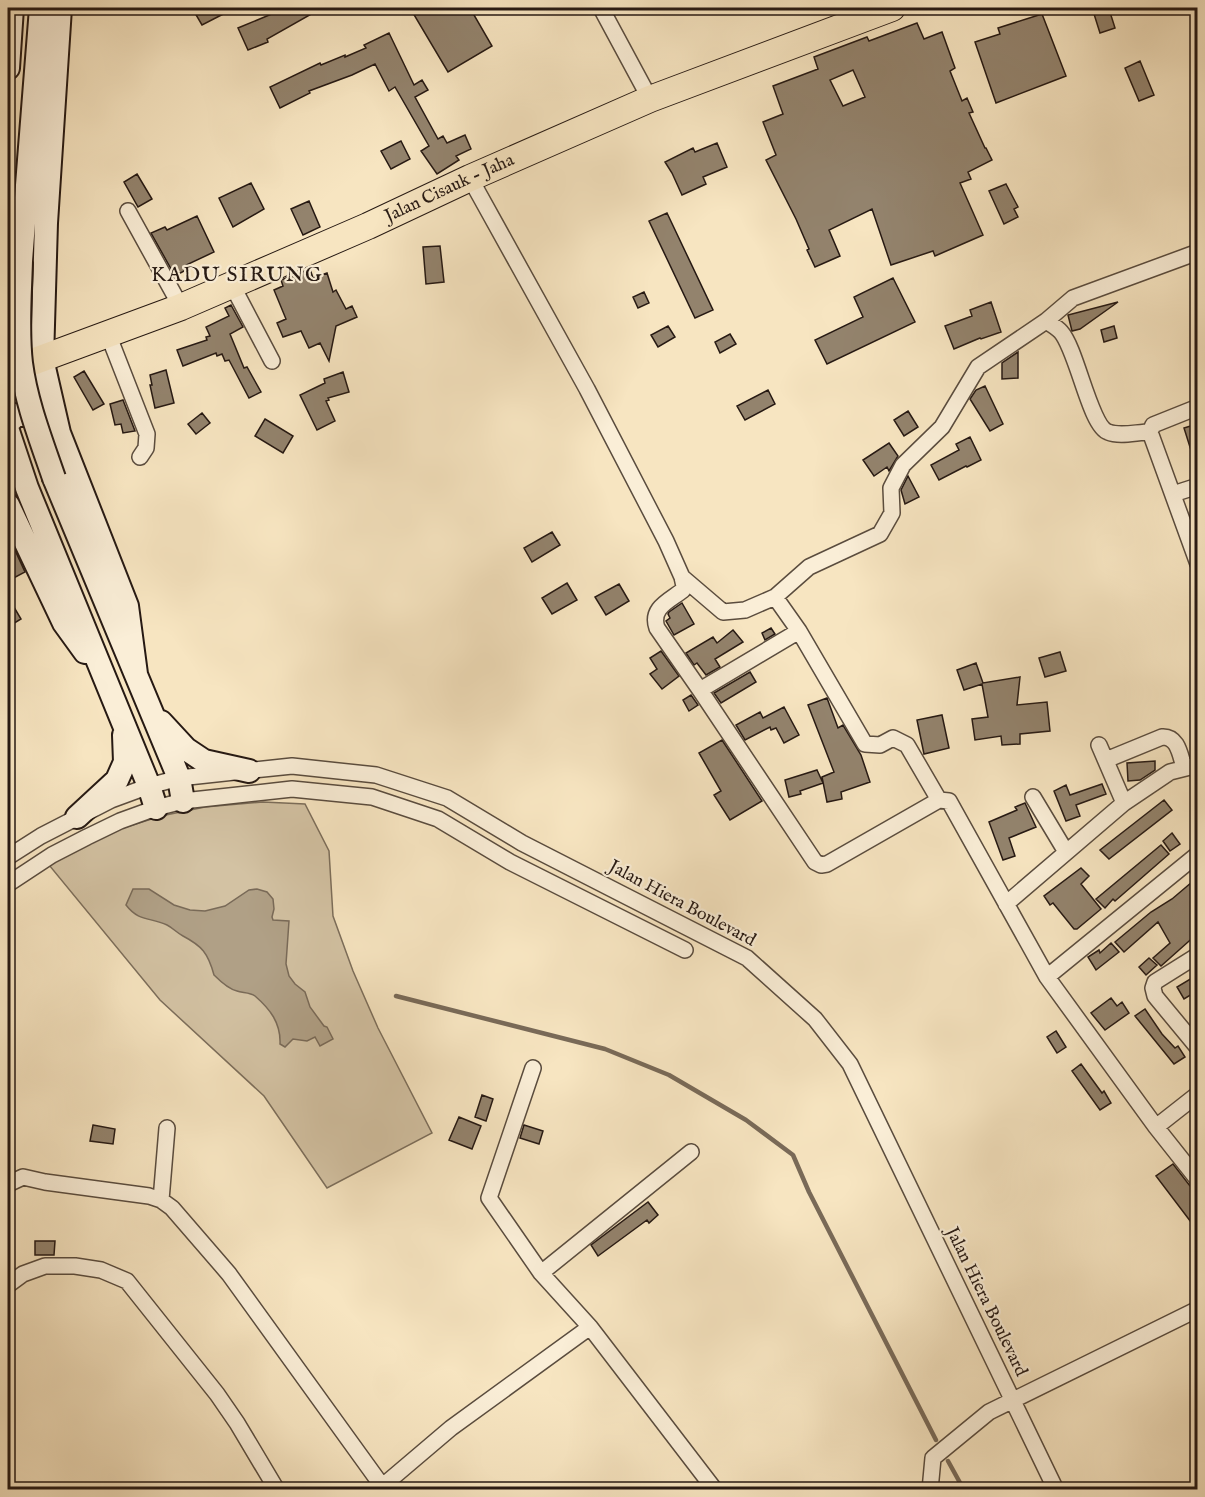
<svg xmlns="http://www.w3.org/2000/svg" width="1205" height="1497" font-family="'IM FELL English',serif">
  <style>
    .green { fill: #d3c2a3; stroke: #7c6e5b; stroke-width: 1.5 }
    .water { fill: #b0a086; stroke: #796a58; stroke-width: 1.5 }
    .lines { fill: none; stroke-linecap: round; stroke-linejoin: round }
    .stream { stroke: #796a58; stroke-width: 4.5 }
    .building { fill: #93836d; stroke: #261913; stroke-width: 1.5; fill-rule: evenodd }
    .street-casing { stroke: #5a4c3e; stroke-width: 18 }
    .secondary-casing { stroke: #261913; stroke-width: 26 }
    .primary-casing { stroke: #261913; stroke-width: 28 }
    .street { stroke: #faeed7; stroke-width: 15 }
    .secondary { stroke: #faeed7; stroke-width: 22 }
    .primary { stroke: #f7e5c1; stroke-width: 26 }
    .secondary-bridge-casing { stroke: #261913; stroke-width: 26; stroke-linecap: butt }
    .secondary-bridge { stroke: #faeed7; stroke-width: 22 }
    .labels { text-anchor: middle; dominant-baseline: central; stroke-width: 4.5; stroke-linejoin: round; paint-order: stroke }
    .street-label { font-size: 18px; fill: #261913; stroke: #faeed7 }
    .quarter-label { font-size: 21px; letter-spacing: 1.5px; fill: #261913; stroke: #faeed7 }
  </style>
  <rect width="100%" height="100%" fill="#f7e5c1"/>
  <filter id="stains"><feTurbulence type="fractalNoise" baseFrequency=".00333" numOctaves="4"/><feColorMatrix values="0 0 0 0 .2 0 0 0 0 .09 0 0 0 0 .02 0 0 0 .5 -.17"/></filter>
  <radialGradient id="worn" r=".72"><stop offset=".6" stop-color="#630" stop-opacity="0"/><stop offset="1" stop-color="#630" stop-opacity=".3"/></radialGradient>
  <path class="green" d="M263,802l42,2 24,47 4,65 20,55 25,57 54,105 -105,55 -63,-92 -104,-96 -111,-135 23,-17 32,-14 57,-18 44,-9z"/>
  <path class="water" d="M133,889h16l25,16 16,5 15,1 20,-5 24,-16 8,-1 10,3 6,7 1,10 -2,8 1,3 16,1 -3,43 3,12 6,8 10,8 5,15 14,19 3,1 6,12 -13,7 -5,-9 -8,4 -14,-2 -8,8 -5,-3c1,-21 -10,-35 -25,-48 -5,-4 -13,-3 -18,-5 -9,-2 -17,-10 -23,-16 -6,-22 -12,-29 -31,-39 -6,-3 -10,-8 -16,-11 -17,-8 -28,-3 -41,-20z"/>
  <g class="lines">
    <path class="stream" d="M396,996l209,53 64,26 77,45 47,35 16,37 127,248
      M948,1461l16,29"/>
  </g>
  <path class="building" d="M192,8h43l-33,17z
    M286,8h36l-55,31 1,3 -20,8 -10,-22z
    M410,8h60l22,38 -44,26z
    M1109,9l6,19 -15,5 -6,-19z
    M1042,14l24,62 -70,27 -21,-61 25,-8 -2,-6z
    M917,23l7,16 18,-7 13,36 -5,3 12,30 5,-3 6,14 -4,1 16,35h1l6,12 -24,12 3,7 -11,4 23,52 -48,21 -2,-5 -42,14 -19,-56 -43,21 11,26 -25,11 -8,-17 2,-1 -13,-30 -30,-59 10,-5 -13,-33 20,-8 -10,-28 45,-17 -4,-12 53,-20 2,4zM853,70l12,27 -22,9 -13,-26z
    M389,33l25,52 8,-5 6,10 -13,7 23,42 5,-3 4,7 18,-8 6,14 -15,7 3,4 -22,14 -16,-23 8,-5 -34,-59 -6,4 -14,-27 -23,11 -43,16 1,2 -30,15 -10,-21 50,-24 1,2 24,-10v2l21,-9 -2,-3z
    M1140,61l14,34 -15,6 -14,-33z
    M401,141l9,18 -19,10 -10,-18z
    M717,143l10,24 -24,10 3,7 -24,11 -10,-22 -7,-11 28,-14 2,4z
    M137,174l15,25 -14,8 -14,-25z
    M251,183l13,26 -31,18 -14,-29z
    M1006,184l12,23 -4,2 4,8 -14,7 -15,-33z
    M309,201l11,26 -17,8 -12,-26z
    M667,213l46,97 -18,8 -46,-97z
    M197,216l17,36 -30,14 2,4 -11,6 -24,-43 14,-6 2,3z
    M440,246l4,36 -18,2 -3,-37z
    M310,269l3,9 14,-5 6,19 3,-2 10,19 6,-3 5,11 -21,9 -7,35 -9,-18 -11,5 -8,-17 -18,6 -6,-14 9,-4 -12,-29 9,-4 -2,-6z
    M893,278l22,44 -88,42 -12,-24 48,-23 -9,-20z
    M644,292l5,11 -11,5 -5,-11z
    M991,302l10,30 -20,7 -1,-1 -26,11 -9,-23 27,-10 -2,-6z
    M1118,302l-38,27 -8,2 -4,-16z
    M231,305l12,22 -13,7 14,34 3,-1 14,25 -12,6 -20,-38 -4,1 -3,-7 -5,2 -1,-3 -33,13 -6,-16 30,-10 -1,-3 4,-1 -4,-9 23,-11 -4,-8z
    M668,326l7,11 -17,10 -7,-12z
    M1114,326l3,12 -13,4 -3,-12z
    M730,334l6,10 -16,9 -5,-11z
    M1018,352v26l-16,1v-16z
    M166,370l8,33 -19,5 -5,-23h2l-2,-10z
    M84,371l20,33 -11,6 -19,-33z
    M343,372l6,20 -21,6 1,2 -3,1 9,20 -18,9 -17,-35 25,-12 -1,-4z
    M985,386l18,38 -13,7 -20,-32 6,-9z
    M768,390l7,14 -30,16 -8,-14z
    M123,400l12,31 -12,2 -2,-9 -6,1 -5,-21z
    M908,411l10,16 -14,9 -10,-16z
    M202,413l8,10 -14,11 -8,-10z
    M265,419l28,17 -10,17 -28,-17z
    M1197,424v39h-2l-11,-35z
    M970,437l11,23 -14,7 -1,-1 -27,14 -8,-15 28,-15 -3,-6z
    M889,443l9,13 -9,15 -2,-4 -13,9 -11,-16z
    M908,476l11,21 -14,7 -4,-14z
    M552,532l8,13 -28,17 -8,-14z
    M8,535l17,37 -17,9z
    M567,583l10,17 -25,14 -10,-16z
    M619,584l10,17 -23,14 -11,-18z
    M8,597l13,22 -13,8z
    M682,603l12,21 -20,11 -8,-14 4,-3 -2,-4 1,-2z
    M771,628l4,6 -10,6 -3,-7z
    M733,630l10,12 -28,17 5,8 -14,8 -9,-12 -3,2 -8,-12 27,-16 4,6z
    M661,651l18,25 -17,13 -12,-15 7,-5 -7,-11z
    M1060,652l6,19 -21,6 -6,-19z
    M976,663l7,20 37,-6 -3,28 30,-3 3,29 -30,3v10l-18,1 -1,-9 -26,4 -3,-21 16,-2 -6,-33 -18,6 -7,-20z
    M750,672l6,10 -35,21 -7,-10z
    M691,695l7,10 -9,6 -6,-11z
    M827,698l11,30 5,-3 18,30 9,27 -29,10 1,7 -15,3 -5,-25 12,-5 -26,-67z
    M784,707l15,28 -15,8 -8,-15 -5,2 -1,-3 -25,13 -9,-15 24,-13 3,6z
    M942,715l7,33 -25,6 -7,-34z
    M722,740l40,61 -32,19 -16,-25 7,-4 -22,-38z
    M1155,761v9l-15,10 -12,1 -1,-18z
    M817,770l6,13 -23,8 1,3 -12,3 -4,-17z
    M1102,784l4,10 -30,11 4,11 -14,5 -12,-30 12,-6 4,10z
    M1164,800l8,10 -63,49 -9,-9z
    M1025,803l11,24 -27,11 6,18 -12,4 -14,-38 28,-12 -2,-3z
    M1172,833l8,11 -10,7 -7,-10z
    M1161,845l8,9 -54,47 -2,-2 -8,9 -9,-9z
    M1081,868l8,8 -8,8 20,25 -24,20h-3l-21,-26 -3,2 -6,-9z
    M1192,882l5,6v46l-36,32 -8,-8 17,-15 -12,-21 -34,30 -9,-10 36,-30 21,-13z
    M1111,943l8,9 -23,18 -8,-13 11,-7 1,3z
    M1149,958l8,7 -11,10 -7,-8z
    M1197,975v16l-13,8 -7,-12z
    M1111,998l6,8 5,-4 7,11 -24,17 -14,-17z
    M1145,1009l17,25 13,14 3,-2 7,11 -11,7 -39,-48z
    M1056,1031l10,16 -9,6 -10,-16z
    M1081,1064l21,29 2,-2 7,12 -11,7 -28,-39z
    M482,1095l11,4 -7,22 -11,-4z
    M459,1117l22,9 -9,23 -23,-9z
    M93,1125l22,4 -2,15 -23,-3z
    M524,1125l19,6 -4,13 -19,-6z
    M1173,1164l17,22 7,4v40l-41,-54z
    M648,1202l10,13 -9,8 -2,-3 -49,36 -7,-11z
    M35,1241h20l-1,14h-19z"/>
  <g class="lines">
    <defs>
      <path id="street" d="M601,8l49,91
        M470,178l117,211 79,152 16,36 2,9 -1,4c-14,11 -33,18 -26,38l43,62 115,172 6,3 6,-1 112,-64 10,1 98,176 109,150 42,53
        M128,211l53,96
        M232,285l40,76
        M1046,321c5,3 12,7 15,11 16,18 29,94 47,100 12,5 29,0 42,0
        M108,334l39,100 -1,14 -6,9
        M1198,407l-45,18 -3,7 48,132
        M1173,494l25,-8
        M682,577l41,35 22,-2 30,-13 24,34 66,113 15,1 13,-7 14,7 32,55
        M775,597l34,-30 71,-33 12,-21 -1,-25 12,-23 39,-38 36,-60 68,-46 27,-23 125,-46
        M700,690l99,-59
        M1099,745l25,58
        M1106,760l56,-23c16,-1 18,18 22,30
        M1033,797l33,55
        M8,857l33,-21 70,-36 38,-14 30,-8 113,-12 84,9 71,23 75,45 225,115 68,61 35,45 206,426
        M8,884l44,-29 35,-18 33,-16 36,-13 27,-7 109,-12 80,8 66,22 72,43 175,88
        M1006,904l118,-101 46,-31 28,-7
        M1198,955l-43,27 -2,6 2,8 43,52
        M1047,977l151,-123
        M533,1068l-44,130 52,75 49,54 125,163
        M1156,1127l42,-33
        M8,1184l15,-7 22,5 104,14 12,4 11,8 57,66 156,216
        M161,1200l6,-72
        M541,1273l150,-121
        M8,1285l15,-11 22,-8h30l26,4 26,11 90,113 20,29 40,67
        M378,1490l73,-62 139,-101
        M930,1490l3,-32 56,-46 209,-103"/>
      <path id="secondary" d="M60,8l-14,215 -4,136 17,74 68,173 9,68
        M8,68l4,-60
        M21,261l20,-253
        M8,423l8,-8h24l8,8
        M8,431l19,57 122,298 7,22
        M54,478l125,300 4,23
        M8,505l56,118 21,29
        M161,722l25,27 18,12 45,10
        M77,817l40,-37 8,-18 -1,-27"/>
      <g id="primary">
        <path id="s1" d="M8,371l173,-64 187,-81 102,-48 180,-79 242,-91"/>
      </g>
    </defs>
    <use href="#street" class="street-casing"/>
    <use href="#secondary" class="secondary-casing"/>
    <use href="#primary" class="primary-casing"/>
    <use href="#street" class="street"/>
    <use href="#secondary" class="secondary"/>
    <use href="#primary" class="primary"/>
    <defs>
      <path id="secondary-bridge" d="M21,261c-1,34 -4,68 0,102 5,39 20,77 33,115"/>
    </defs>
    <use href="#secondary-bridge" class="secondary-bridge-casing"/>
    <use href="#secondary-bridge" class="secondary-bridge"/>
  </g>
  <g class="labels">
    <g class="street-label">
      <text stroke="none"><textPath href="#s1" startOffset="478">Jalan Cisauk - Jaha</textPath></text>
      <text transform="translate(682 904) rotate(28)">Jalan Hiera Boulevard</text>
      <text transform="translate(986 1302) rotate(64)">Jalan Hiera Boulevard</text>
    </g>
    <g class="quarter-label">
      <text x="237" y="275">KADU SIRUNG</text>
    </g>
  </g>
  <rect width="1205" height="1497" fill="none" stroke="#f7e5c1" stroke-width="30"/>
  <rect x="9" y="9" width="1187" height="1479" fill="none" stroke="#261913" stroke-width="3"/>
  <rect x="15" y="15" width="1175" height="1467" fill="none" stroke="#261913" stroke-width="1.5"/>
  <rect width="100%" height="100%" filter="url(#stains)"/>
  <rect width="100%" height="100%" fill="url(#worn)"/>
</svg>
